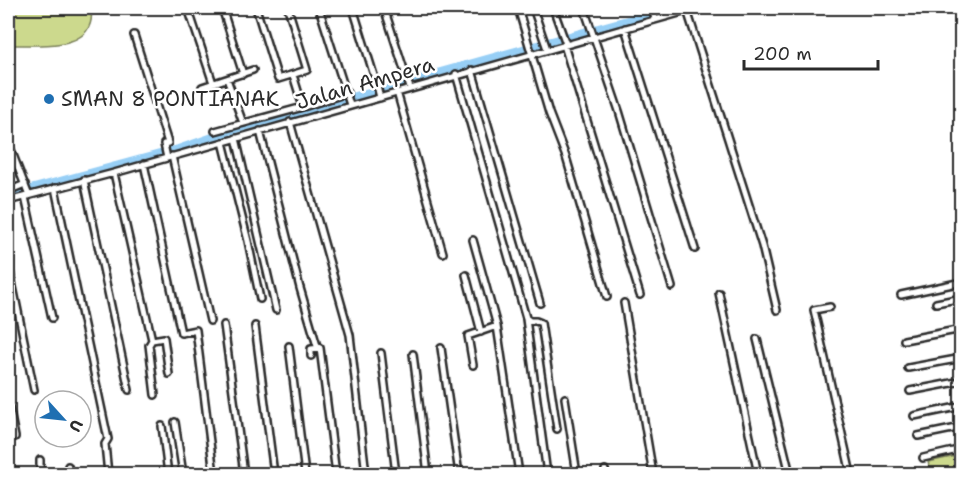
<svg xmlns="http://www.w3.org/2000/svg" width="969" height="482" font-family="'Shantell Sans',sans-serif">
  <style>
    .green { fill: #ccd98d; stroke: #7c825c; stroke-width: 1.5 }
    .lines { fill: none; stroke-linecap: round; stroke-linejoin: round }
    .river { stroke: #97cff6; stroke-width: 8 }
    .street-casing { stroke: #2b2b2b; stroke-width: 10 }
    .street { stroke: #fff; stroke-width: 5 }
    .poi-dot { fill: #1f6fb2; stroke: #fff; stroke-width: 2 }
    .labels { text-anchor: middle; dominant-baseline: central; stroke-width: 5; stroke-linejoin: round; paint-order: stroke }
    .street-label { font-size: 21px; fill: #2b2b2b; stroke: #fff }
    .poi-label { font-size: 21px; fill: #2b2b2b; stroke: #fff; text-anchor: start }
  </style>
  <rect width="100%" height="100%" fill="#fff"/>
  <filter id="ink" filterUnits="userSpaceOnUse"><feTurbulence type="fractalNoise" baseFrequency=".0167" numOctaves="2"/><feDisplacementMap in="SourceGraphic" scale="12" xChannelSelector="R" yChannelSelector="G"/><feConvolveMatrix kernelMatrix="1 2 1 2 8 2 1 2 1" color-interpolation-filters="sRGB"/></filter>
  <g filter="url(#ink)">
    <path class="green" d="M8,8h83c7,45 -54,36 -83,37z
      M961,455v19h-30l-3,-12z"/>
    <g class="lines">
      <path class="river" d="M8,195l170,-46 52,-18 440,-123"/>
      <defs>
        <path id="street" d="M188,8l25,75
          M222,8l21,66
          M256,8l22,71 29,-9 -19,-62
          M319,8l31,97
          M353,8l24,77 3,13
          M384,8l26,80
          M518,8l31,105 17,44 41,140
          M533,8l14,41
          M553,8l13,36
          M584,8l35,103 53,176
          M652,8l3,11
          M687,10l75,236 15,64
          M625,28l70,221
          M134,35l34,108 -4,1 3,14
          M564,45l76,250
          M472,70l68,233
          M456,74l70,244 4,3h6l5,2 16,106
          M293,75l10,32 44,-14
          M227,79l16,44
          M202,87l51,-17
          M397,92l46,161
          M290,122l60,213 16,139
          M215,131l88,-24
          M260,131l40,157 17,58 3,2 16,126
          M236,138l40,172
          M8,142l21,54
          M223,142l25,99 12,58
          M172,156l38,165
          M144,164l37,169 15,-3 18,144
          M114,173l38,167 -3,5 6,50
          M84,180l45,210
          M55,188l53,251 -3,5 3,30
          M8,191l17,-7
          M25,197l27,121
          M8,201l106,-28 583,-165
          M473,240l24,86 22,148
          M8,262l26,128
          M466,275l15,57
          M719,293l39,181
          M901,295l61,-13
          M624,303l29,171
          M936,303l26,-5
          M830,307l-16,3 37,164
          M526,319l21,155
          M224,325l20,149
          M255,326l19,148
          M757,339l33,135
          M152,340l12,-2 5,36
          M904,340l58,-11
          M289,346l16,128
          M441,348l18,126
          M381,353l15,121
          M413,354l15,120
          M311,356v-7l9,-1
          M473,365l-5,-29 29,-10
          M908,368l54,-10
          M910,391l52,-10
          M565,398l12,76
          M8,401l7,36
          M914,416l48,-10
          M175,422l8,52
          M162,426l6,48
          M918,436l44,-9
          M923,458l39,-9
          M40,460v14
          M68,466l1,8
          M605,470l1,4"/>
      </defs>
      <use href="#street" class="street-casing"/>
      <use href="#street" class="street"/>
    </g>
  </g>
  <circle class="poi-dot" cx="49" cy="99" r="6"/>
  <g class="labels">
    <g class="street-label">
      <text transform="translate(365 83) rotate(-16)">Jalan Ampera</text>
    </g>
    <g class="poi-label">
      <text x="61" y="99">SMAN 8 PONTIANAK</text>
    </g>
  </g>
  <rect width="969" height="482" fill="none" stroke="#fff" stroke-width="30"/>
  <rect x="15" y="15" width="939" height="452" fill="none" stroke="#2b2b2b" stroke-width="2" filter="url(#ink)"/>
  <g transform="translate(63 419) rotate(117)"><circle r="28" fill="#ffffff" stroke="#aaaaaa" stroke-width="1.5"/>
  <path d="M0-4.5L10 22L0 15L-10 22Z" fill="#1f6fb2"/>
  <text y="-9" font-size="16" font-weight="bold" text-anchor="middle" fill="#2b2b2b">U</text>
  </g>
  <path d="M744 60v9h134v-9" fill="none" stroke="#2b2b2b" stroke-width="3"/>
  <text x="753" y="60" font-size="18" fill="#2b2b2b" stroke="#ffffff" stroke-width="4.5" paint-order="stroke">200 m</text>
</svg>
